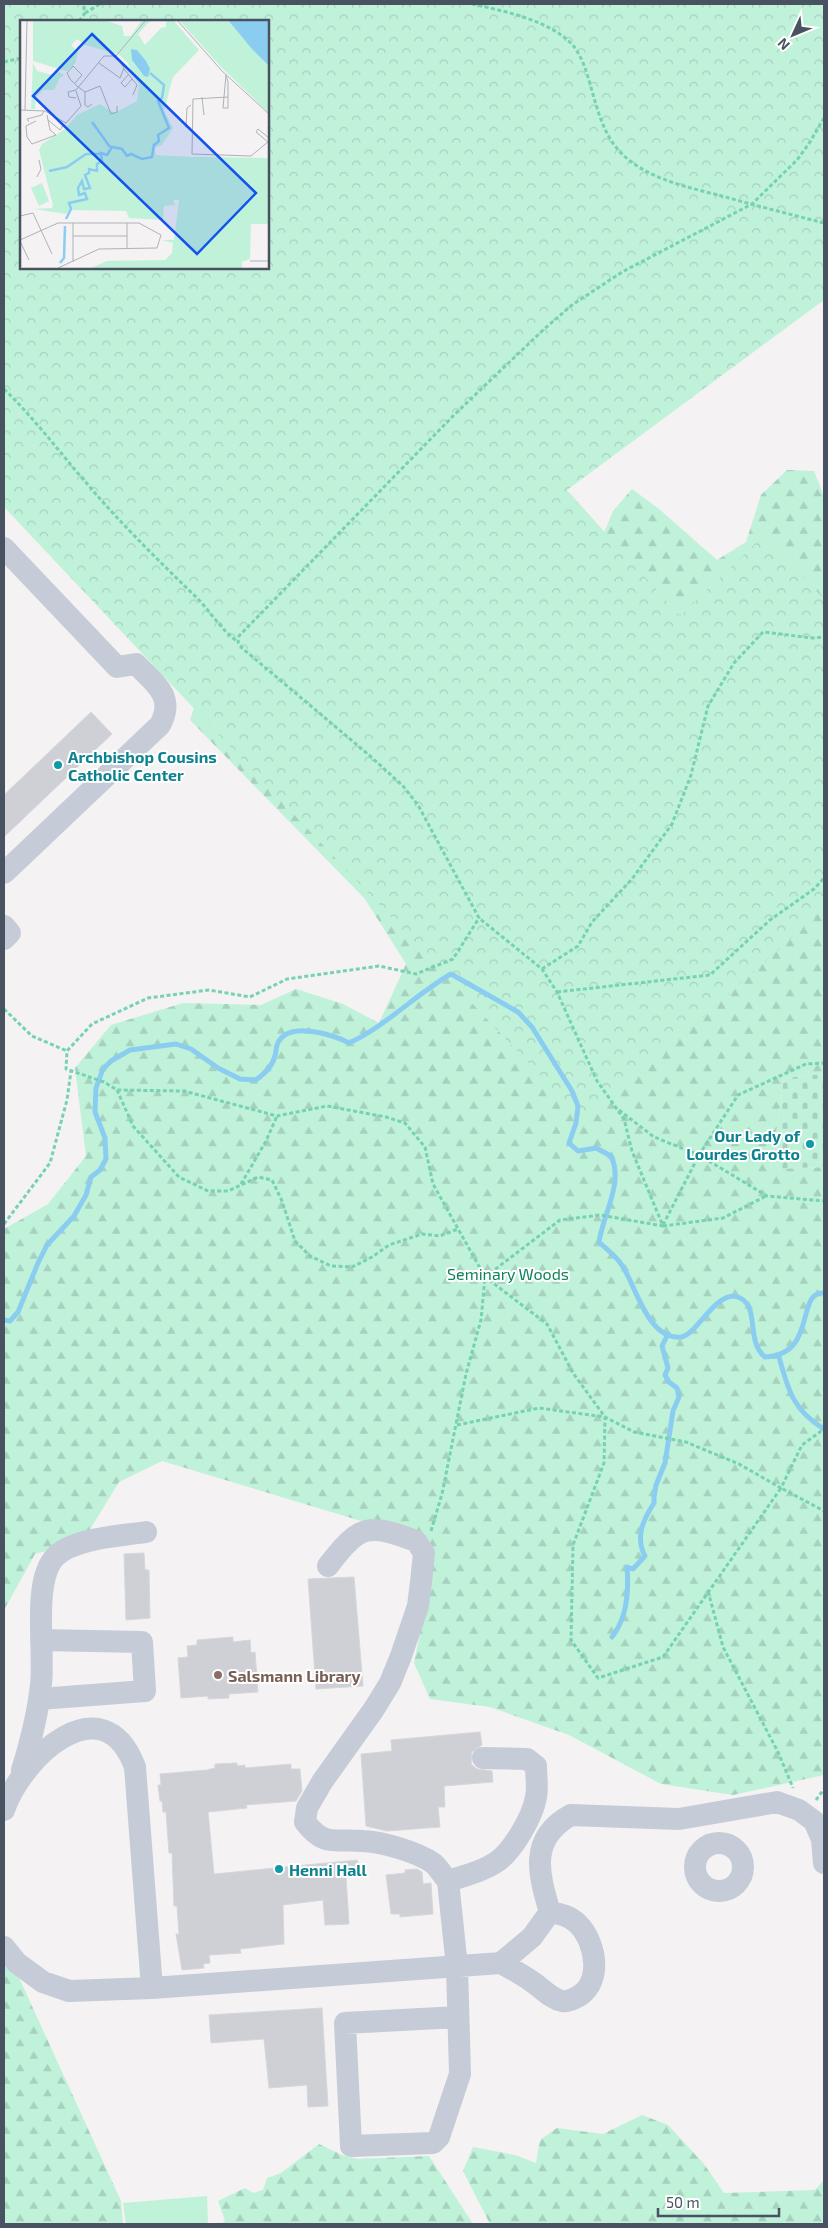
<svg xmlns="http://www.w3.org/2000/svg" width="828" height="2228" font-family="'Exo 2',sans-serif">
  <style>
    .forest { fill: url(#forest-firs) }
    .cemetery { fill: url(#cemetery-stones) }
    .park { fill: url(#park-crowns); fill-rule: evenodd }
    .pitch { fill: #c0f2da }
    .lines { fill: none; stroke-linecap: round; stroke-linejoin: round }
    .stream { stroke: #8bcdf1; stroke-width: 5 }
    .building { fill: #ced0d6; stroke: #d6d7dd }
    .path { stroke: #76d2b2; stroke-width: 3; stroke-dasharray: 4 2.5; stroke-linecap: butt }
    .minor { stroke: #c5ccd7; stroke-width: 22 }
    .culture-dot { fill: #0f9aa8; stroke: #fff; stroke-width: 2 }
    .education-dot { fill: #8d6e63; stroke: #fff; stroke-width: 2 }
    .labels { text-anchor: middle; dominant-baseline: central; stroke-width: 4; stroke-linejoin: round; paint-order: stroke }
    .culture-label { font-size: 16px; font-weight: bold; fill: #0d838f; stroke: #fff; text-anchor: start }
    .park-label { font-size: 16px; fill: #13825a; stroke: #fff }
    .education-label { font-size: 16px; font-weight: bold; fill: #785e54; stroke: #fff; text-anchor: start }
    .inset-river { fill: none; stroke: #8bcdf1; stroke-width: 2.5 }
    .inset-road { fill: none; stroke: #afb2b8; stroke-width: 1 }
    .view { fill: #1253ee; fill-opacity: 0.15; stroke: #1253ee; stroke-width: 2.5 }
    .inset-edge { fill: none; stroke: #485261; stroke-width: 2.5 }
  </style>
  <defs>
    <pattern id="forest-firs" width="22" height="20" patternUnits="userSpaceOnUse" patternTransform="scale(1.25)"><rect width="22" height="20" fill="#c0f2da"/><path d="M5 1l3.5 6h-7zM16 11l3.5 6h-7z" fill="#a6d1be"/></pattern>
    <pattern id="cemetery-stones" width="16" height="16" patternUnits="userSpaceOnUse" patternTransform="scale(1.25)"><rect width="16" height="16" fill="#c0f2da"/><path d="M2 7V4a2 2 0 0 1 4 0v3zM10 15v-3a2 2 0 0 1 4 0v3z" fill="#a6d1be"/></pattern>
    <pattern id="park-crowns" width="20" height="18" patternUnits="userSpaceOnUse" patternTransform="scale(1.25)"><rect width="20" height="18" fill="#c0f2da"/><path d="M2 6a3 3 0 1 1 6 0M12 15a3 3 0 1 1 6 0" fill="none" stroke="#a6d1be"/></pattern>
  </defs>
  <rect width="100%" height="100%" fill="#f4f2f2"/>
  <path class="forest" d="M787,470l27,1 10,25v578l-40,4 -13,91 53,-2v608l-91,20 -72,-11 -92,-49 -79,-28 -60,-8 -16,-36 17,-83 -30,-47 -239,-72 -43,21 -36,59 -48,13 -31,56v-381l44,-25 38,-48 -11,-88 36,-43 72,-22 78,2 35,-16 47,15 36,19 27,-59 -41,-65 -175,-179 4,-12 397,-144 22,-53 19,-22 27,20 58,51 29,-18 15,-47z
    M4,1958l12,13 105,230 2,23h-119z
    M642,2115l26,10 36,39 20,29 91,-3 9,-10v44h-334l-27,-53 10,-24 42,8 21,8 4,-23 17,-12 46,6z
    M319,2144l23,11 16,4 71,-3 44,68h-251l3,-4 -7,-19 27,-13 8,5 10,-3 4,-12 14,-5z"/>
  <path class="cemetery" d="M824,1074v93l-53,2 13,-91z"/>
  <path class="park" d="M4,4h820v296l-257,190 113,126 84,-81 60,64v310l-239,214 -581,-616zM21,21h247v247h-247z"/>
  <path class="pitch" d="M207,2196l1,28h-82l-3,-21z"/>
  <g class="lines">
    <path class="stream" d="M4,1320l6,1 8,-9 20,-49 9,-18 27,-29 12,-21 5,-18 9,-7 6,-11 -1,-21 -10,-26 1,-24 7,-19 8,-8 19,-11 46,-6 15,5 27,19 22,11 16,1c9,-7 16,-13 19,-24 1,-3 1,-8 2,-11 9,-25 56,-11 72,-2 37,-17 67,-49 102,-69l67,38 14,15 40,64 6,15 -2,17 -7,20 9,8 18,-3 15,8c13,27 -8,58 -12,86 7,7 17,14 22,22 14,18 26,77 60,73 16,-1 37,-53 61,-38 17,11 4,42 23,58 53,-2 30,-66 59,-64
      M779,1357c9,33 14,53 45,72
      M612,1637c15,-19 17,-46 15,-70l6,2 12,-13c-10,-19 -2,-36 9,-53v-6l2,-12 9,-22 8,-52 6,-14 -2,-9 -8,-6 -4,-7 3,-7 -6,-22 6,-12"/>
  </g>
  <path class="building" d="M91,712l21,22 -108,103v-42z
    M144,1553l1,17h4l1,48 -24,2 -2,-66z
    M354,1577l9,109 -47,3 -8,-110z
    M233,1637v5l17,-2 1,13 4,-1 3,40 -29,2v4l-21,1v-3l-27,2 -3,-40 10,-1 -1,-11 10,-1v-5z
    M480,1732l2,13 -10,7 -1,12 6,5 15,2 1,11 -49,4 1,21h-7l2,20 -53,4 -21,-5 -5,-72 31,-3 -1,-11z
    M237,1763v3l8,-1v3l46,-4v5h9l2,22 -6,10 -50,4 1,3 -39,4 6,62 143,-14 2,16 -13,1 3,47 -24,1 -2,-25 -40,5 1,39 -44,5 1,4 -32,2 1,8 -7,1 1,4 -22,2 -6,-36h3l-2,-28h-3l-2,-53h-3l-3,-41h-3l-1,-11h-2l-2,-16h3l-1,-11 47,-4 8,-2v-4z
    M417,1869l5,3 1,12 8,-1 2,31 -33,3v-3h-9l-5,-39 19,-2v-3z
    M322,2008l6,98 -20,1 -1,-22 -38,3 -5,-49 -53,4 -2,-28z"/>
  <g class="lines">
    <path class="path" d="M472,4c32,7 82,17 103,44 10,14 14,33 19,50 6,20 12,40 28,56 28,27 71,34 107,44 32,9 64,17 95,25
      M85,13l15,-9
      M79,21l6,-8 -2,-9
      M4,62l17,-4
      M824,118l-14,24 -13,18 -45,44 -130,68 -50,33 -30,26 -88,84 -215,221 -1,6 4,6 127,107 34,31 15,19 61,113 -26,41 -37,15 -37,-8 -92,13 -37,18 -41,-7 -61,8 -56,26 -25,27 -1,18 38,13 13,8 67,1 93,25 50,-10 59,11 19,6 20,24 8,37 52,93 62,47 26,49 32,44 29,15 52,10 53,22 42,24 21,-43 22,-16
      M4,389c31,30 56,64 85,97 33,39 71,76 108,112 14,14 24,32 41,44
      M542,969l36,-23 14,-24 40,-43 40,-55 19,-49 17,-69 26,-43 29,-31 50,6 11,-1
      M557,992l153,-17 60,-55 44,-31 10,-11
      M4,1009l28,27 35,15
      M117,1090l16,36 46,51 29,14h20l30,-14 14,3 10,21 13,40 15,15 21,10 21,1 20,-10 17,-12 33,-11 18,2 18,-7
      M619,1110l35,27 45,18 68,41 57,5
      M241,1184l25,-43 11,-25
      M4,1224l46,-61 17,-63 4,-29
      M663,1225l36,-70 39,-60 68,-31 18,-1
      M663,1226l60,-8 43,-22
      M457,1425l82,-17 66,9 -1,46 -31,82 -2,95 27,38 65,-21 118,-169 43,23
      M431,1531l11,-37 24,-120 15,-54 4,-43 75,-57 40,-5 63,11 -31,-75 -8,-32 -27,-38 -40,-89 -15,-23 -63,-51
      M708,1591l15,56 55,105 15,36
      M816,1800l8,-11"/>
    <path class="minor" d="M4,548l113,119 19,-3c18,19 40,32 24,61l-156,148
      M4,926l6,7 -6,6
      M328,1566c32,-42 40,-43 88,-25l8,12 -3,29 -3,24 -17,50 -11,27 -16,26 -52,73 -15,26 -2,14c20,26 30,16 58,19 20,1 54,11 70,22 6,5 10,13 15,18
      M39,1699l106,-8 -3,-49 -101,-2
      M22,1770c9,-29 16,-56 19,-86 4,-32 -9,-103 14,-127 18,-19 66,-21 91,-25
      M4,1810c18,-53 99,-128 131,-43l17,221
      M695 1867a24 24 0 1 1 48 0a24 24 0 1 1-48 0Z
      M4,1947l13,16 26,19 26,9 83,-3 349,-25c11,6 22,12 33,20 9,6 17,16 28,18 4,1 8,-1 11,-2 31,-12 24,-56 5,-75 -8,-8 -17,-10 -28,-12
      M501,1963l31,-26 18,-25c-12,-39 -21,-74 21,-97l108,4 98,-17 22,8 15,11 8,18 2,24
      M458,2017l-113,6 6,123 82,-3 6,-6 21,-63 -3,-107 -9,-86c16,-5 33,-9 47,-18 17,-10 38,-47 41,-66 2,-9 0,-21 0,-31l-9,-7 -44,-1"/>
  </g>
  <g class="culture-dot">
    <circle cx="58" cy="765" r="5"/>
    <circle cx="810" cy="1144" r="5"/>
    <circle cx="279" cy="1869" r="5"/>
  </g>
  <circle class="education-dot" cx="218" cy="1675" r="5"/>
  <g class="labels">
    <g class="culture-label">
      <text x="68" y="756">Archbishop Cousins<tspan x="68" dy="18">Catholic Center</tspan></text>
      <text x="800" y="1135" text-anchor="end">Our Lady of<tspan x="800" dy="18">Lourdes Grotto</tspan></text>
      <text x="289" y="1869">Henni Hall</text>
    </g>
    <g class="park-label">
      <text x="508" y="1273">Seminary Woods</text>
    </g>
    <g class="education-label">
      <text x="228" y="1675">Salsmann Library</text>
    </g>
  </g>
  <g transform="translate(20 20)">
    <rect width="249" height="249" fill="#f4f2f2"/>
    <path d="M13,0l74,1 15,5 2,10h7l11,-16h9l-13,14 7,11 16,-17 5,-1v-7h7l26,30 -26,27 -9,34 9,17 -11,17 -8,3 2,7 34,2 -18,40 3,8 -11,1 -1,14 -34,-2 -3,-7 -56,-1 -4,4 -32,-5 18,-1 1,-3 -14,-55 3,-6 23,-15 12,-14 23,-11 14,9 23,-12 2,-16 -12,-23 -9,-8 -33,-9 -8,-6 -6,6 7,7 -3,12 -9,7 -33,-10zM13,43l4,8 16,4 2,-5 9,5 -5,4 -5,11h-11l-7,7 -1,12h-4z" fill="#c0f2da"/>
    <path d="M159,0l51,1 39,45v47l-48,-46zM112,136l137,2v66h-18l-1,35 -8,3v6h-151l16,-7 58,-1 7,-7 1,-10 -11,-3h12l5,-40h-17v11h-33z" fill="#c0f2da"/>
    <path d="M200,13l17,18 -9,10 -18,-18zM22,163l7,18 -10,5 -8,-18z" fill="#c0f2da"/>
    <path d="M208,0h41v46l-17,-17zM111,29l6,1 9,11 4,8 -2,8 -4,-1 -12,-16z" fill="#8bcdf1"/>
    <path class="inset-river" d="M72,102l18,25M29,151l18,-4 19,-13h14M46,199l5,-10 -2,-6 18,-4 -2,-6 -6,2 -1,-7 4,-7 2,8 6,-1 -5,-13 4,-2v-4l8,2v-7l5,-3 -1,-8 6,2 5,-8 10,2 5,7 4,-2 11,5 10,-2 2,-12 5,-4 -1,-6 11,-7 -11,-27 4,-3 2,-13 -14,-12M40,243l4,-5 1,-32"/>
    <path class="inset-road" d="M157,0l45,51 47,43M79,43l21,15 4,-10 -8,-12M104,49l13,16 -4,10M108,55l-7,8 4,4 7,-8M206,55l2,7v26h-5zM55,63l7,-8 -9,-9 -6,7 3,6 8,8 7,5v13l3,2 4,-3M65,72l15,-6 11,28 6,-2v-6M182,77l2,18M208,77l-35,2 -1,55 59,2 18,-15M56,78l-7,-1 -1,-5 8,-2 28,-34h12l30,-36M0,90l25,1 21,12 15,-17 -5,-15M5,90l2,-90M28,100l12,10 4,-6M16,101l-10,5 1,11 5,7 24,-9 -6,-5 -3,-15M9,102l-2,-3 15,-4 2,-4M171,108l-5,-1 1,-19 4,-3M248,122l-12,-10 2,-3 11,9M17,157l4,-8 -2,-9M0,196l13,-3 19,41M53,216h54M0,220l38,-17h81l22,12 -4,13 -58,1 -41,19M0,221l9,19M107,229v-26M230,241h19M53,242v-39"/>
    <path class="view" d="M72,14l164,159 -59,61 -164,-158z"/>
    <rect width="249" height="249" class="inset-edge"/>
  </g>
  <rect width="828" height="2228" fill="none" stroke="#485261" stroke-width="10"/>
  <g transform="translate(793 35) rotate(226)" stroke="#ffffff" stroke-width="4" paint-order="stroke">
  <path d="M0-4L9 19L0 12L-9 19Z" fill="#485261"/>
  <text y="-8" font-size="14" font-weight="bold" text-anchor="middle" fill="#485261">N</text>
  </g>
  <path d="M658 2208v8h121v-8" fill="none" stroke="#485261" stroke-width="2.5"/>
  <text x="666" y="2208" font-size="15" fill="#485261" stroke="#ffffff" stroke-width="4" paint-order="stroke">50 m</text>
</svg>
